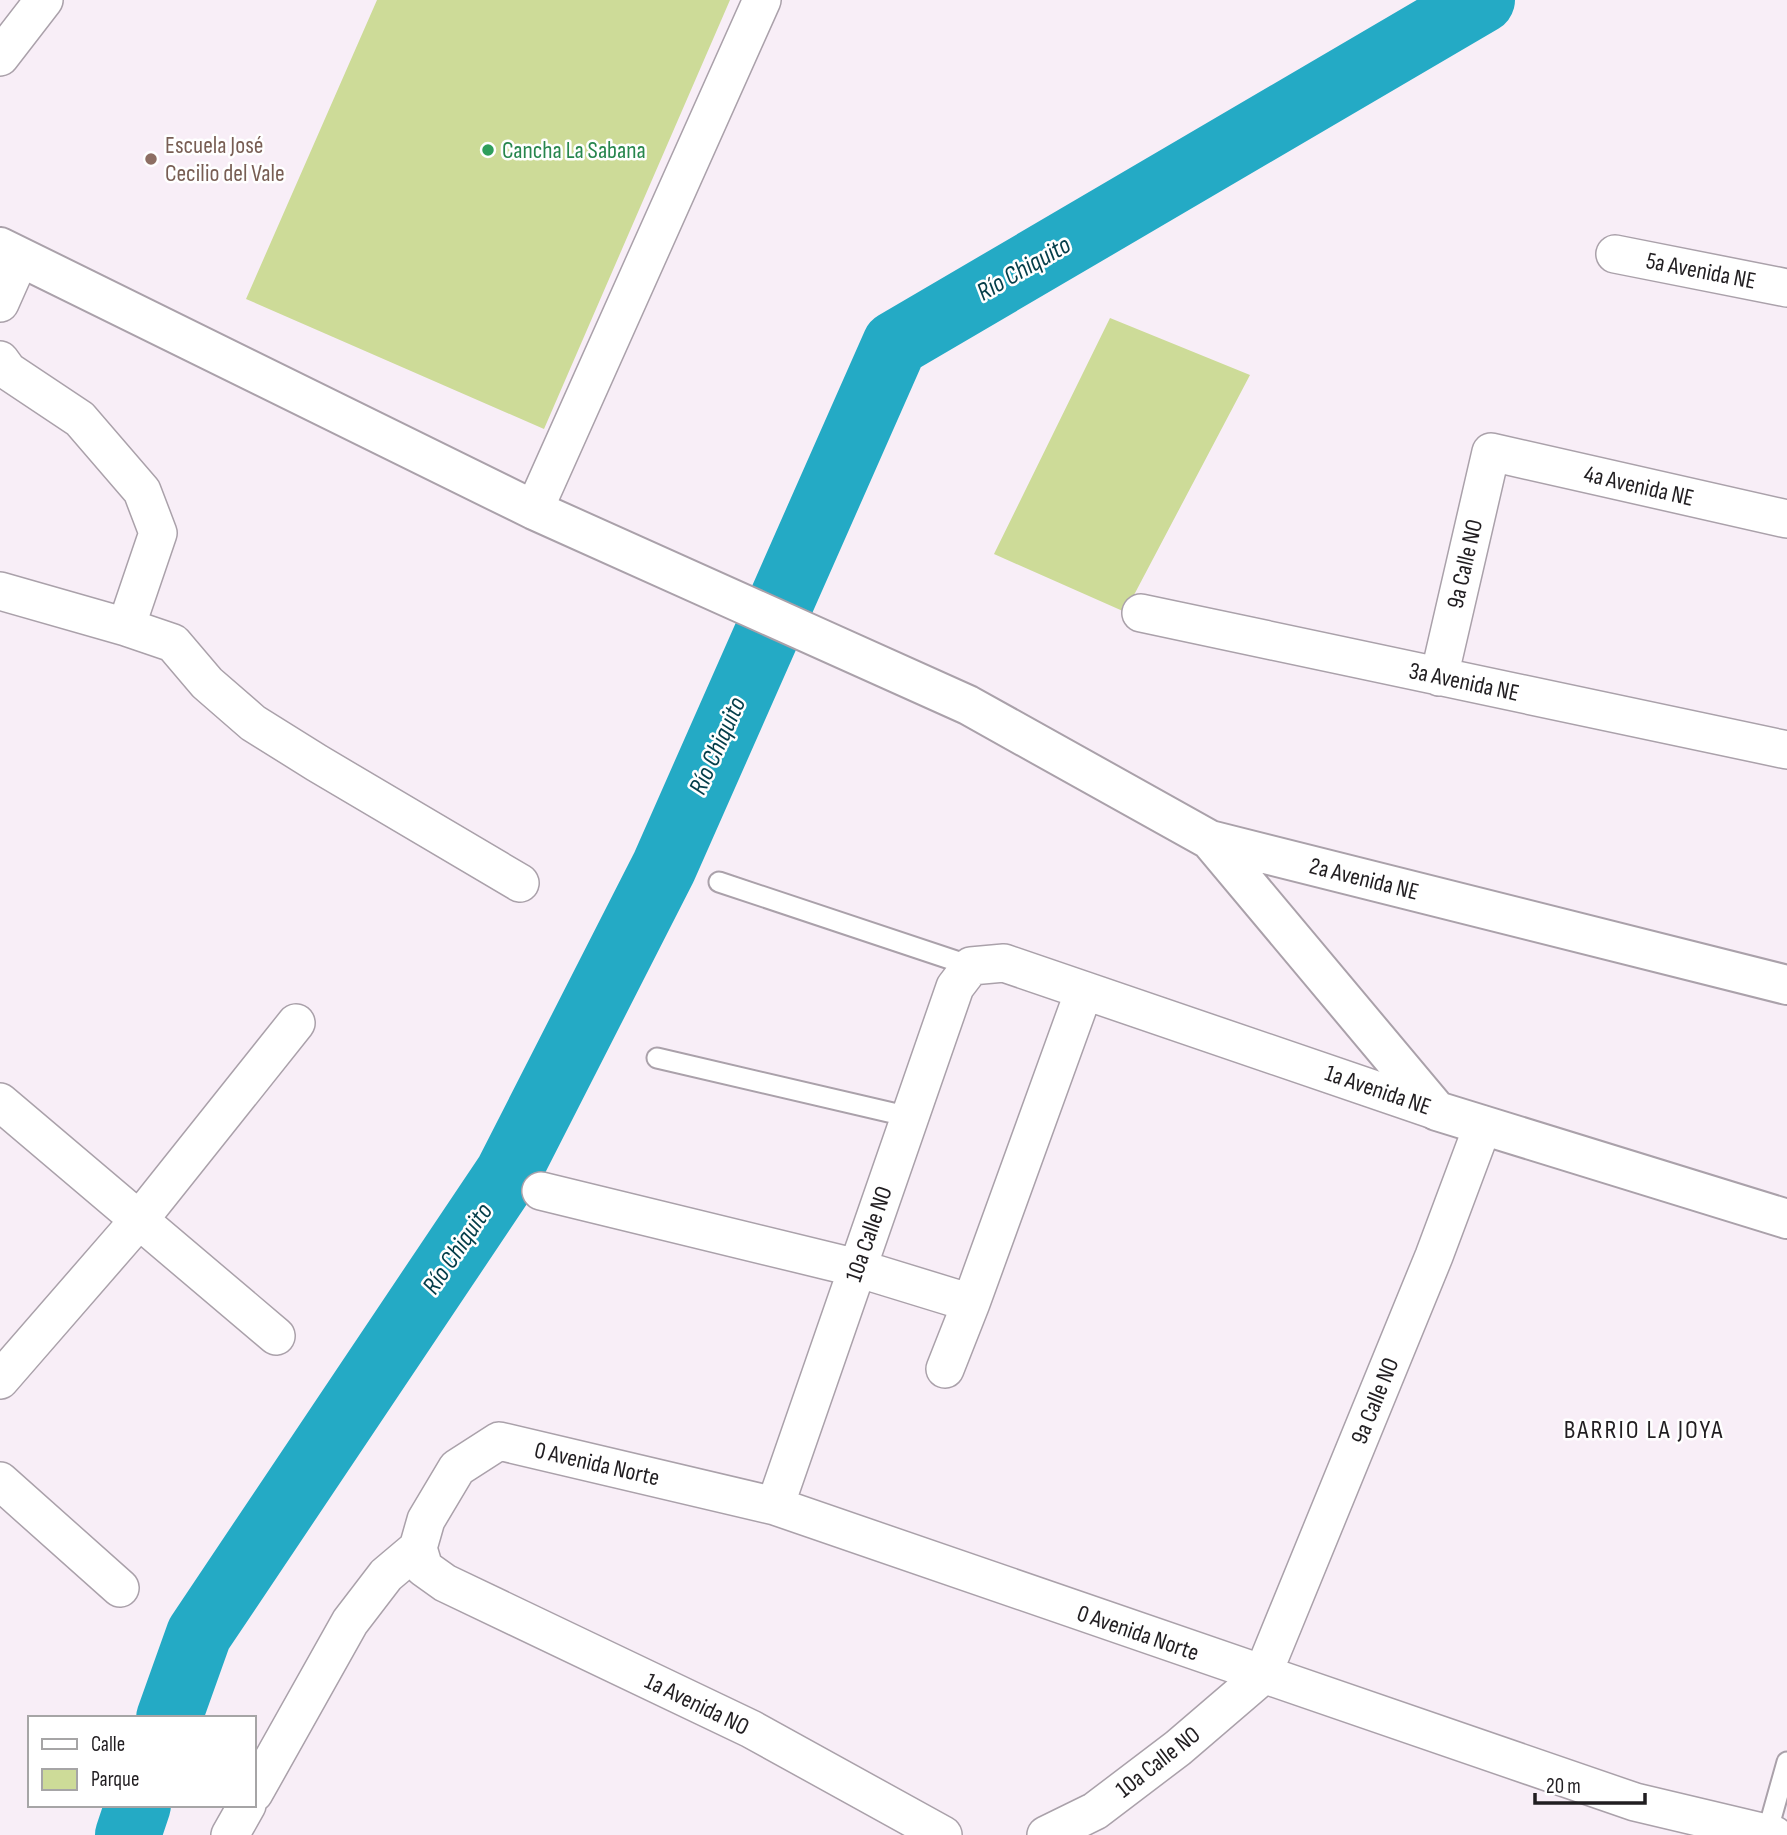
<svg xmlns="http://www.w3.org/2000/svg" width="1787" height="1835" font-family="'Sofia Sans Condensed',sans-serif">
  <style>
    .green { fill: #cddb98 }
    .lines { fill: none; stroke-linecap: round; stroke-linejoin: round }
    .river { stroke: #24aac5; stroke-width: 66 }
    .service-casing { stroke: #aaa1aa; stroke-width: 23 }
    .minor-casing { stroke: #aaa1aa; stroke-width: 40 }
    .tertiary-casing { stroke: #aaa1aa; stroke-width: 42 }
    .service { stroke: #fff; stroke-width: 19 }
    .minor { stroke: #fff; stroke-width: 37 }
    .tertiary { stroke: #fff; stroke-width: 38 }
    .leisure-dot { fill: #2e9e5b; stroke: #fff; stroke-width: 2.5 }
    .education-dot { fill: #8d6e63; stroke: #fff; stroke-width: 2.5 }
    .labels { text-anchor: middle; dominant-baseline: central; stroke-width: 5; stroke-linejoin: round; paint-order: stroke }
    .education-label { font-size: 24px; fill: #785e54; stroke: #fff; text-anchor: start }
    .leisure-label { font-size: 24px; fill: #27864d; stroke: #fff; text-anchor: start }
    .street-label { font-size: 24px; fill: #211e21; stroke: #fff }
    .water-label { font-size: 26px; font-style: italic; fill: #033d49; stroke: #fff }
    .neighbourhood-label { font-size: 26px; letter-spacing: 2px; fill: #211e21; stroke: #fff }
  </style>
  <rect width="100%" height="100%" fill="#f8eef7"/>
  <path class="green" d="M377,0h353l-186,429 -298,-130z
    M1110,318l140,57 -125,237 -131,-58z"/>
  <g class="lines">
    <path class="river" d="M169,1718l30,-84 309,-461 156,-306 231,-523 587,-344
      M128,1835l10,-30"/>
    <defs>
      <path id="service" d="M719,882l252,84
        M657,1058l253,59
        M1767,1833l20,-71"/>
      <path id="minor" d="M0,57l44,-57
        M1615,254l172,34
        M0,303l20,-45
        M0,360l8,11 72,48 62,72 16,42 -32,94 -126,-36
        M534,510l228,-510
        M1141,613l646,137
        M126,627l47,16 34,40 46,40 64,40 203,120
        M1439,677l52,-225 296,67
        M0,1102l276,234
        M541,1191l316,77 114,35
        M945,1369l26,-66 113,-312
        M0,1380l139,-160 157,-197
        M0,1481l120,107
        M775,1506l180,-519 16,-21 33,-3 433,148
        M254,1793l96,-171 36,-47 32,-27
        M230,1835l17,-30
        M943,1835l-192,-106 -306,-146 -21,-15 -6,-20 8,-28 31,-52 42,-27 276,65 860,296 139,33
        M1046,1835l49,-24 83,-63 84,-72 172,-420 49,-131"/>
      <path id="tertiary" d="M0,247l534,263 434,195 242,135 577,145
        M1210,840l227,271 350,108"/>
    </defs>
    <use href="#service" class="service-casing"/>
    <use href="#minor" class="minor-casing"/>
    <use href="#tertiary" class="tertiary-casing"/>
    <use href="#service" class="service"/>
    <use href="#minor" class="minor"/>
    <use href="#tertiary" class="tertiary"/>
  </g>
  <circle class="leisure-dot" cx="488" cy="150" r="7"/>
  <circle class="education-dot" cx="151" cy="159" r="7"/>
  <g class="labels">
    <g class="education-label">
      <text x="165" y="145">Escuela José<tspan x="165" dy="28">Cecilio del Vale</tspan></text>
    </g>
    <g class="leisure-label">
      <text x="502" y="150">Cancha La Sabana</text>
    </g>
    <g class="street-label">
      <text transform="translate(1701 271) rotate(11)">5a Avenida NE</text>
      <text transform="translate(1639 486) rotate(13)">4a Avenida NE</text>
      <text transform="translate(1465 564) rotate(-77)">9a Calle NO</text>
      <text transform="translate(1464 682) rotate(12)">3a Avenida NE</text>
      <text transform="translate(1364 879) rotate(14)">2a Avenida NE</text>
      <text transform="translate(1378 1090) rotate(19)">1a Avenida NE</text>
      <text transform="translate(869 1234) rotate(-71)">10a Calle NO</text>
      <text transform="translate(1375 1401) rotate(-68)">9a Calle NO</text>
      <text transform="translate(597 1464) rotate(13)">0 Avenida Norte</text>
      <text transform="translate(1138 1633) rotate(19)">0 Avenida Norte</text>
      <text transform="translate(697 1704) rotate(26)">1a Avenida NO</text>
      <text transform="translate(1158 1762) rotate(-38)">10a Calle NO</text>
    </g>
    <g class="water-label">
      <text transform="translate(1024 269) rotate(-30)">Río Chiquito</text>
      <text transform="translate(718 746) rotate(-66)">Río Chiquito</text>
      <text transform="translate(458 1249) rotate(-56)">Río Chiquito</text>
    </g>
    <g class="neighbourhood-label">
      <text x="1644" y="1430">BARRIO LA JOYA</text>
    </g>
  </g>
  <rect x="28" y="1716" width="228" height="91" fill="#ffffff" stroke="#a6a5a6" stroke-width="2"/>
  <rect x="42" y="1739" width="35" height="10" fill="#ffffff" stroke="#a6a5a6" stroke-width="2"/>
  <text x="91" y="1751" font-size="21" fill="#211e21">Calle</text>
  <rect x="42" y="1769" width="35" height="21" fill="#cddb98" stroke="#a6a5a6" stroke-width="2"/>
  <text x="91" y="1786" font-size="21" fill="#211e21">Parque</text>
  <path d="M1535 1793v10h110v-10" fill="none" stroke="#211e21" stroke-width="3.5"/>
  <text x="1546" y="1793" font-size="21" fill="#211e21" stroke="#ffffff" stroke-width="5" paint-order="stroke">20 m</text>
</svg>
